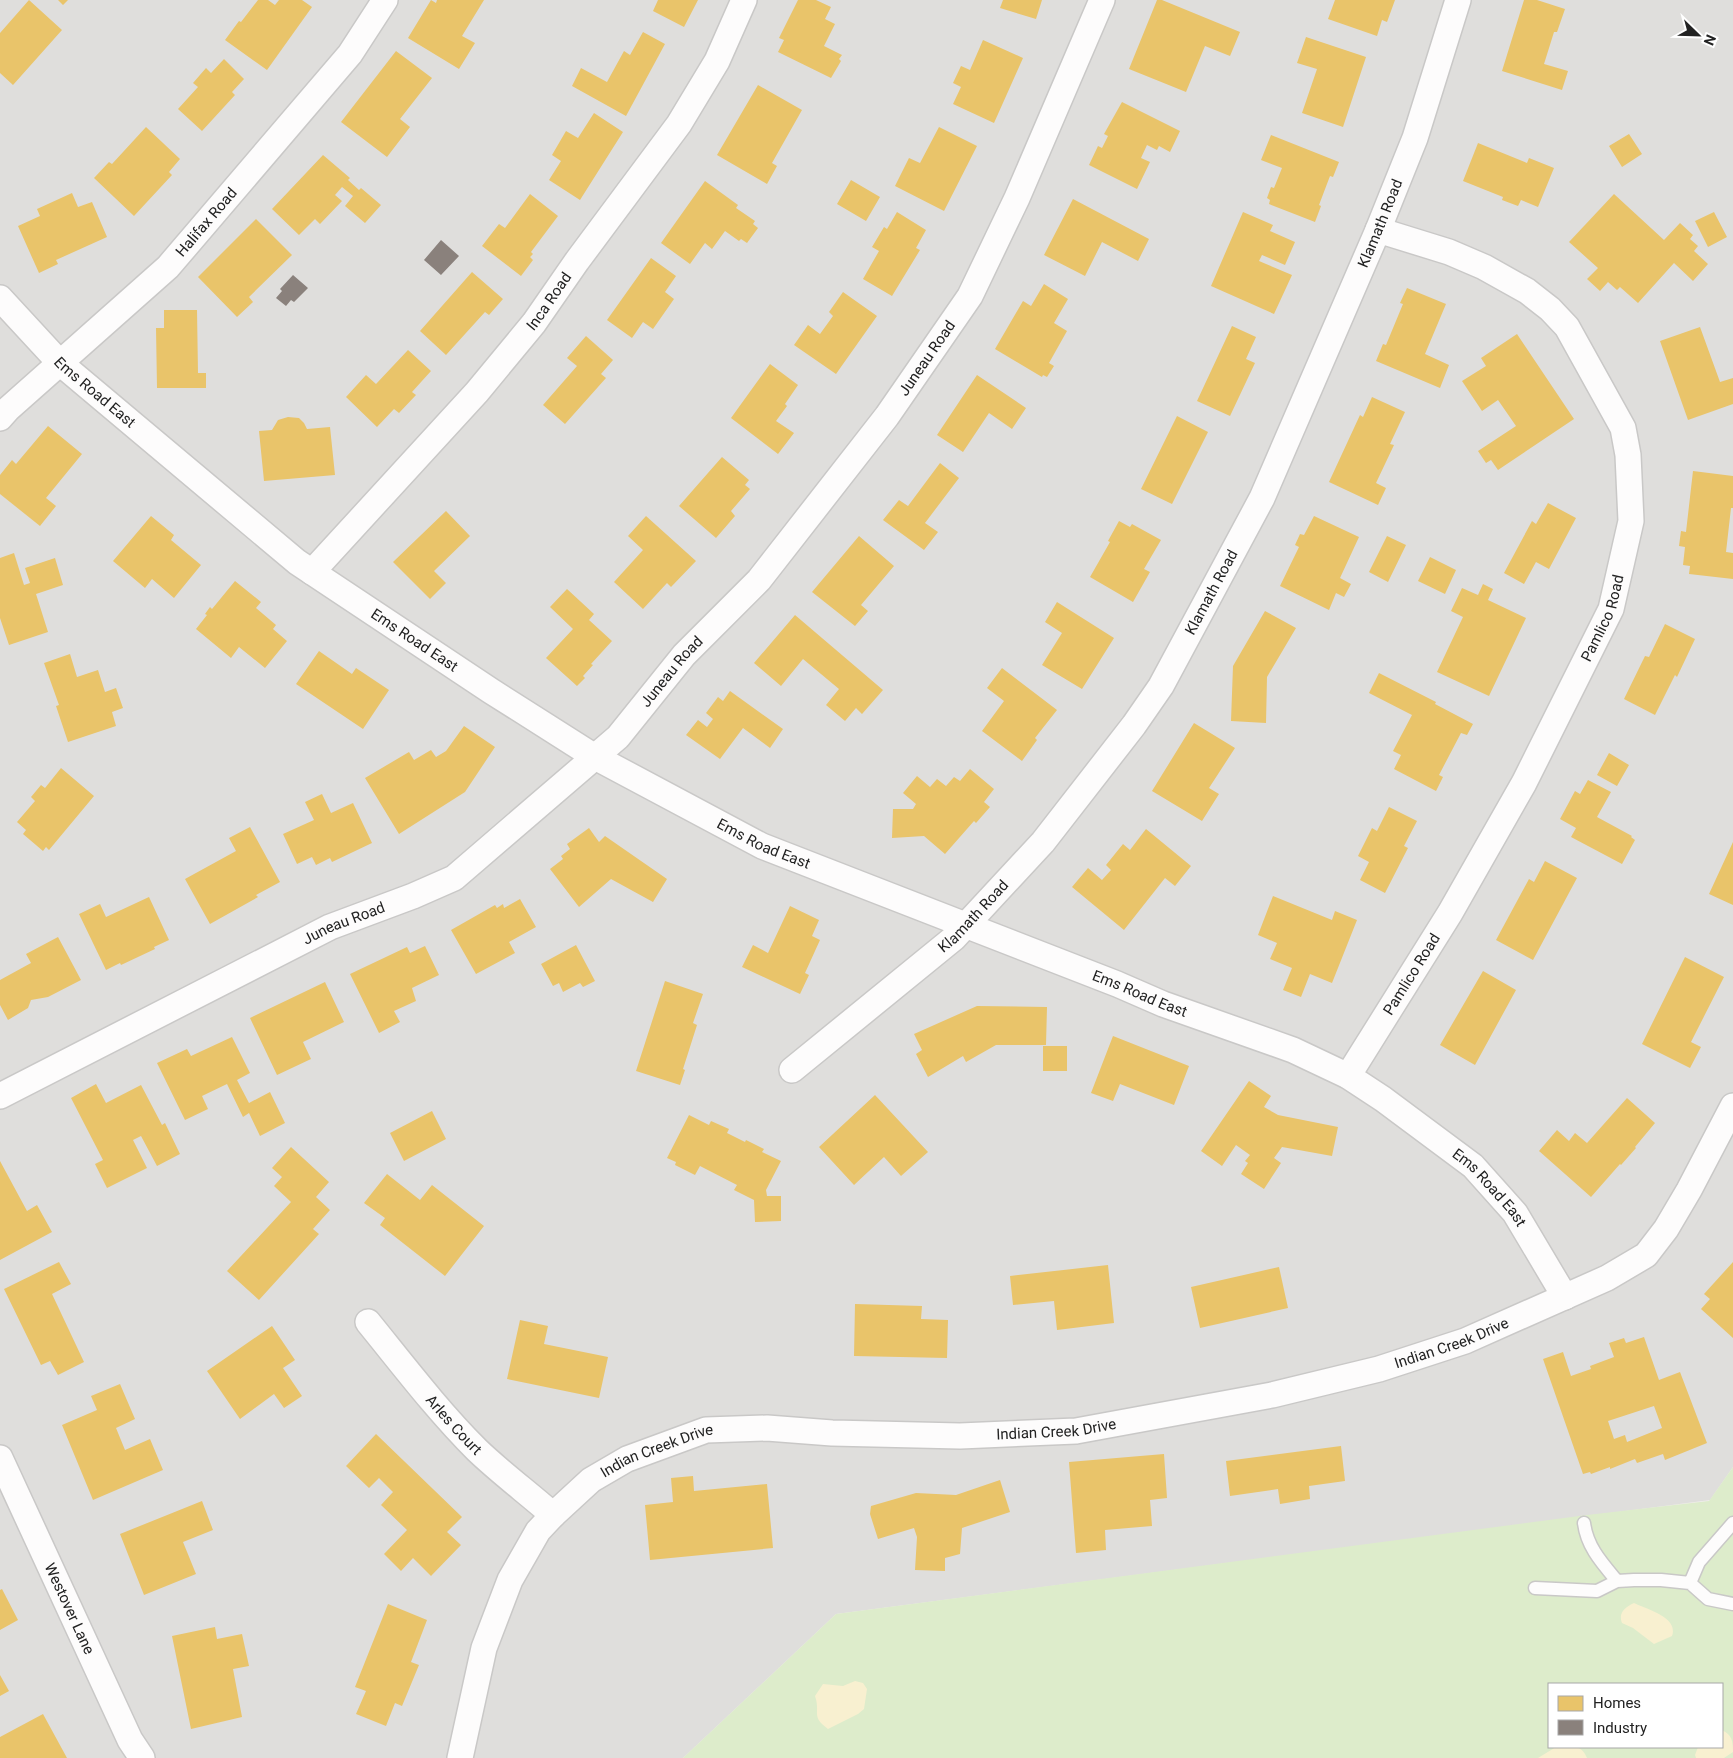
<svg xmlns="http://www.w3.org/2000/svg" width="1733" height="1758" font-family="Roboto,sans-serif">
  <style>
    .residential { fill: #dfdedc }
    .grass { fill: #ddeccb; fill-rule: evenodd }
    .sand { fill: #f8f0d0 }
    .homes { fill: #e9c46a; fill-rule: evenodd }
    .industry { fill: #8a817c }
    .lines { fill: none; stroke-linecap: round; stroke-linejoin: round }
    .lane-casing { stroke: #c9c8c7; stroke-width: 15 }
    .street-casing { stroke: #c9c8c7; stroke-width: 28 }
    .lane { stroke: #fdfcfc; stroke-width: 12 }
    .street { stroke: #fdfcfc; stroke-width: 25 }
    .labels { text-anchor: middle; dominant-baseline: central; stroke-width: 5; stroke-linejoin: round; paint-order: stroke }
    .street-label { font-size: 15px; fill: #222; stroke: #fff }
  </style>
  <rect width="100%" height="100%" fill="#f0eeeb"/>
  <path class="residential" d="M0,0h1733v1467l-23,33 -874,114 -153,144h-683z"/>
  <path class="grass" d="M1733,1467v291h-1050l153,-144 751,-99 122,-14zM1549,1684h173v63h-173z"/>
  <path class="sand" d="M1634,1603c12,6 45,14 38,33l-18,8 -21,-16 -11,-5c-4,-10 3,-16 12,-20z
    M855,1681l8,2 4,6 -3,20 -6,5 -30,15c-18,-13 -7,-16 -13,-33l8,-12 20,2z
    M1722,1730c10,5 11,11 11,22l-9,6h-28l-1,-3 3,-8h24z
    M1556,1747c14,0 25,-4 31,11h-49z"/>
  <path class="homes" d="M29,0l33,30 -49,55 -13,-12v-40z
    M58,0h10l-5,5z
    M258,0h10l7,5 4,-5h23l10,7 -45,63 -42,-30 14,-19 2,1z
    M431,0l5,3 1,-3h47l-22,36 13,7 -16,26 -51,-31z
    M658,0h40l-14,27 -31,-16z
    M798,0h18l15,7 -6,12 10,5 -11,22 18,9 -3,4 2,2 -10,17 -53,-26 6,-12 -5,-2z
    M1003,0h39l-6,19 -36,-11z
    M1157,0h5l78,32 -10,24 -25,-10 -19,46 -57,-23z
    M1335,0h60l-8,22 -5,-2 -5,16 -49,-17z
    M1524,0h13l28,9 -8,23h-3l-10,32 24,7 -6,19 -60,-19z
    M643,32l22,12 -39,72 -54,-30 9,-18 26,14 17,-31 6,4z
    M1306,37l60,20 -23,70 -41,-14 15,-44 -20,-6z
    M983,40l40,18 -29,65 -41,-19 8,-17 -8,-4 8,-17 9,4z
    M396,51l36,27 -32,41 10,8 -23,30 -46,-35z
    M224,59l20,20 -12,13 3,3 -33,36 -24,-22 20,-22 -5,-4 13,-15 5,5z
    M758,85l44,25 -30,53 5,3 -10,18 -50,-29z
    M1122,102l58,29 -10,21 -11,-6 -2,4 -10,-5 -6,13 9,4 -13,27 -48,-24 9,-19 4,2 6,-12 -4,-2z
    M594,113l29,19 -43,68 -31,-20 12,-19 -9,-6 14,-24 12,7z
    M146,127l34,32 -11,13 3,3 -38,41 -40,-38 15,-16 3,2z
    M939,127l38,19 -33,65 -49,-25 14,-28 11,5z
    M1629,134l13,20 -20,13 -13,-21z
    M1271,135l68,27 -6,15 -3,-1 -11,29 2,1 -6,16 -46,-18 1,-4 -3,-2 4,-11 3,1 8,-20 -21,-8z
    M1478,143l49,20 2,-5 25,10 -16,39 -17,-7 -3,6 -16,-6 1,-3 -40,-16z
    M323,155l27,23 -2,2 11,10 2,-2 20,17 -16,18 -20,-17 8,-10 -11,-9 -7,8 7,6 -22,23 -5,-5 -16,16 -27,-26z
    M851,180l29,17 -14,24 -29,-17z
    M705,181l33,24 -2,3 19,13 -2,3 5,4 -11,15 -6,-4 -2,2 -14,-10 -13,18 -7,-6 -15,21 -29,-21z
    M72,193l6,14 14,-5 15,35 -51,23 2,4 -19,9 -21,-47 22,-10 -3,-7z
    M530,194l28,22 -27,36 2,2 -3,3 3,3 -12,16 -39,-30 17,-22 6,4z
    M1614,194l50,46 16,-17 13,12 -3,4 8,7 -4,5 14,13 -15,17 -19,-18 -36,40 -18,-16 -3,3 -9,-8 -8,9 -13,-12 11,-11 -29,-26z
    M1073,199l76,40 -11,22 -36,-19 -17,34 -41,-21z
    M897,212l29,18 -10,18 4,2 -28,46 -29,-17 16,-28 -7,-4 12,-20 3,2z
    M1243,212l30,13 -3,6 25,11 -10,23 -23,-10 -3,6 33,14 -18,39 -63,-28z
    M1714,212l13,25 -19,10 -13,-26z
    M256,219l36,36 -43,42 4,5 -16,15 -39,-40z
    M651,258l25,18 -11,16 9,7 -21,30 -10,-7 -11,16 -25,-18z
    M472,272l31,27 -14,16 -4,-3 -39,43 -26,-24z
    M1044,284l24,15 -14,24 13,8 -18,32 5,3 -7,11 -4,-2 -1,2 -47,-28 28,-48 8,5z
    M1407,288l39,16 -21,50 24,11 -9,23 -64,-27 7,-17 3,1 17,-41 -3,-1z
    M843,292l34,24 -41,58 -42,-29 14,-20 12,9 13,-18 -4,-4z
    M164,310h33l1,63h8v15h-49l-1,-60h8z
    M1232,326l24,11 -10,22 9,4 -25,53 -33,-15z
    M1700,327l20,55 13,-4v26l-45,16 -28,-79z
    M1517,334l57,85 -76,51 -7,-10 -5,3 -8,-12 38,-25 -18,-26 -16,11 -20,-30 24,-15 -5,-8z
    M586,336l27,24 -12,14 5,4 -41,46 -22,-19 34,-39 -10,-8z
    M408,350l23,21 -19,21 4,3 -17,18 -5,-4 -17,18 -31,-30 20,-22 10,9z
    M770,364l28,21 -13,19 2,2 -11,15 18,12 -16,21 -47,-36z
    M977,375l49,33 -14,21 -23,-16 -26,39 -26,-17z
    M1372,397l33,15 -15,32 4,1 -18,38 10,5 -8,17 -49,-23 31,-67 3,2z
    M1177,416l31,16 -36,72 -31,-15z
    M288,417l11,1 5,5 3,6 23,-2 5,48 -71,6 -5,-50 13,-1 6,-10z
    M48,426l34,28 -36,44 10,8 -16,20 -40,-32v-19l12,-15 4,4z
    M722,457l27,23 -4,5 5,4 -19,22 4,5 -19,22 -37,-32z
    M940,463l19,15 -34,45 13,9 -14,18 -41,-30 16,-20 9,6z
    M1693,471l40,5v32h-2l-5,44 7,1v26l-44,-5 1,-8 -7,-1 2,-18 -6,-1 2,-15 5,1z
    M1548,503l28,15 -27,51 -13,-7 -12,22 -20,-11 28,-52 4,3z
    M446,511l24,25 -36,35 12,12 -16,16 -37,-37z
    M151,516l23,19 -3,5 30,25 -27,33 -22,-19 -7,9 -32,-27z
    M646,516l50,45 -25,26 -4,-4 -24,26 -29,-27 29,-32 -15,-14z
    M1314,516l45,21 -19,41 11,6 -7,13 -8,-4 -7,17 -49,-24 19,-39 -4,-2 5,-11 4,1z
    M1119,521l11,6 2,-3 29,16 -17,29 6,3 -17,30 -43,-25 20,-35 -2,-1z
    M859,536l35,30 -33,39 7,6 -13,15 -43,-34z
    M1387,536l19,9 -18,37 -19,-10z
    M14,553l10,32 6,-2 -5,-15 30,-10 8,27 -27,9 12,38 -39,13 -9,-27v-60z
    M1430,557l26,13 -11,24 -27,-13z
    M235,581l26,21 -5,6 20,17 -3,4 14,12 -22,27 -26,-21 -8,11 -35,-29 11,-14 -2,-1 5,-7 2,2z
    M1483,584l10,5 -5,11 38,18 -37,78 -52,-24 26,-55 -12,-6 11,-23 16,7z
    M567,589l27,25 -5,6 23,21 -21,23 2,1 -10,11 2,2 -8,8 -31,-28 27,-29 -23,-22z
    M1057,602l57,36 -32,51 -40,-24 20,-32 -17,-11z
    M1265,611l31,17 -29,49 -1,46 -35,-2 2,-55z
    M795,615l88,75 -21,24 -6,-6 -11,13 -19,-16 13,-16 -36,-30 -22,27 -27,-23z
    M1665,624l30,15 -18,38 -2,-2 -20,40 -31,-16 21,-43 4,1z
    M319,651l33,23 4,-6 33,22 -26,39 -67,-45z
    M70,654l7,23 21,-7 7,22 11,-4 7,20 -11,4 4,14 -48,16 -12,-36 3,-1 -15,-42z
    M1002,668l55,42 -22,28 2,2 -15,21 -40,-30 22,-30 -17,-13z
    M1379,673l57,29 -1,2 38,20 -6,11 -6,-2 -22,42 4,2 -7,14 -42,-22 7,-14 -8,-4 19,-36 -43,-22z
    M730,691l53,38 -13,19 -27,-20 -23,31 -34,-24 12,-15 9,7 6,-8 -7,-6 12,-16 5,4z
    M1194,723l41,25 -26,40 10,6 -17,27 -50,-30z
    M464,726l31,21 -30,45 -66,42 -34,-56 44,-26 5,8 17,-10 5,7 10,-6z
    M1609,753l20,12 -12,21 -20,-11z
    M61,768l33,28 -45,54 -3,-3 -3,4 -20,-17 3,-4 -9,-8 18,-21 -4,-4 10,-12 4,3z
    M970,769l24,20 -10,13 6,5 -14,16 -2,-2 -29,33 -21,-18 -32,2 1,-29h20l3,-5 -13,-11 14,-17 13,11 7,-8 9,7 8,-9 6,4z
    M1588,780l23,12 -14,25 35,19 -1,1 4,3 -13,24 -51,-27 5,-9 -16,-9 15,-28 5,3z
    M322,794l9,19 22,-10 19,40 -40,19 -2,-4 -14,7 -4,-8 -15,7 -14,-30 31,-14 -9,-18z
    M1389,807l28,14 -13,25 4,2 -23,45 -25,-13 9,-18 -11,-6 14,-28 5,3z
    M250,827l30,55 -24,13 2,2 -48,27 -25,-45 51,-28 -7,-13z
    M589,828l10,14 6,-6 62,43 -14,23 -42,-23 -32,28 -29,-38 13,-10 -2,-3 9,-7 -3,-5z
    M1146,829l45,37 -16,20 -10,-8 -41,52 -52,-43 16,-19 14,12 9,-10 -5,-5 17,-21 7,6z
    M1733,842v63l-24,-11z
    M1545,861l32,17 -44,82 -37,-20 33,-61 5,3z
    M1273,896l59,24 3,-9 22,9 -25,63 -22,-9 -9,23 -18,-7 9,-22 -22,-9 7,-16 -19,-8z
    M149,897l20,43 -15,7 1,2 -34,16 -1,-2 -14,7 -27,-56 21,-10 6,13z
    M520,899l16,28 -27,15 6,11 -39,21 -25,-44 44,-25 2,3 6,-4 1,4z
    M790,906l29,14 -7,16 8,4 -15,33 4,2 -9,19 -58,-27 11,-22 15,8z
    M58,937l23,43 -33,17 -17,3 -3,8 -20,12 -8,-15v-25l31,-17 -5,-9z
    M576,945l19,36 -12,6 -3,-4 -17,9 -4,-9 -6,3 -12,-22z
    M425,946l14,29 -27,13 4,13 -22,10 6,11 -21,11 -29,-59 57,-27 3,6z
    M1685,957l39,20 -33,65 10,5 -11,21 -48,-24z
    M1483,971l33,19 -41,75 -35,-20z
    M665,981l38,13 -10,29 4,2 -14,44 2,1 -5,15 -44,-14z
    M325,982l19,40 -41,20 8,17 -34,16 -27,-57z
    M977,1006l70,1 -1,38h-50l-30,17 -3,-6 -35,21 -12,-23 6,-4 -8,-16z
    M1113,1036l76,30 -15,39 -54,-21 -7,17 -22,-8z
    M232,1037l18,36 -13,7 12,23 21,-11 15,31 -25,13 -11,-23 -6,4 -16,-33 -25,12 6,13 -23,11 -28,-57 30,-14 4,7z
    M1043,1046h24v25h-24z
    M1249,1081l22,15 -7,11 14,8 60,12 -6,29 -50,-9 -8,11 7,5 -17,26 -23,-15 7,-11 -3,-2 5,-6 -14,-10 -14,21 -21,-15z
    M96,1084l10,19 35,-18 21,40 3,-2 15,31 -23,12 -16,-30 -8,4 14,28 -40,20 -12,-24 8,-4 -32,-62z
    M875,1095l53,57 -27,24 -17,-19 -30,28 -35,-38z
    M1627,1098l28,25 -20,24 1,1 -15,17 -1,-1 -29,33 -52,-46 18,-21 12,11 6,-8 12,10z
    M432,1111l14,28 -42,22 -14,-28z
    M689,1115l20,10 2,-4 18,8 -2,4 18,9 1,-2 18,9 -2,3 19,9 -15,29 1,6h14v25l-26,1 -1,-22 -20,-10 3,-5 -37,-19 -5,9 -20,-10 1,-3 -9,-4z
    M291,1147l38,35 -13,15 14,13 -17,19 6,5 -60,66 -32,-29 64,-69 -17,-16 8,-9 -10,-9z
    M0,1161l27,50 10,-6 15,27 -52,28z
    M387,1174l33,26 12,-15 52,41 -39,50 -65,-51 5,-7 -21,-15z
    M59,1262l12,22 -19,10 32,68 -26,13 -8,-14 -9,4 -37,-76z
    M1733,1262v76l-32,-29 9,-10 -6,-5z
    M1108,1265l6,58 -57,7 -3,-29 -41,4 -3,-29z
    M1279,1267l9,41 -88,20 -9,-41z
    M855,1304l67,2 -1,13 27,1 -1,38 -93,-2z
    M520,1320l28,6 -4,18 64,13 -9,41 -92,-19z
    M272,1326l23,34 -12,8 19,28 -18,12 -10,-14 -34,25 -33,-48z
    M1644,1337l15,43 21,-8 27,71 -42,17 -2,-6 -26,9 -2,-4 -25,10v-2l-19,7 -1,-2 -7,2 -40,-115 20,-7 8,24 20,-7 -1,-3 24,-9 -5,-14 15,-5 2,5zM1654,1406l8,22 -35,14 -2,-7 -11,4 -6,-18z
    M120,1384l15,35 -19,9 9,22 25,-11 13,31 -70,30 -31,-75 35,-15 -6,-14z
    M376,1434l86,83 -15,15 14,13 -30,31 -18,-18 -12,13 -17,-17 23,-24 -26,-25 12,-13 -14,-14 -10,10 -23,-22z
    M1341,1446l4,35 -36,5 1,13 -30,5 -2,-15 -48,7 -4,-35z
    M1164,1454l3,44 -17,2 2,26 -47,4 1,20 -30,3 -7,-91z
    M693,1476l1,15 73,-7 6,64 -123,12 -5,-55 28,-3 -2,-24z
    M1000,1480l10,32 -48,16 -2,26 -15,4v13l-30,-1 2,-33 -3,-9 -36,11 -8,-25 1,-8 45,-13 40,2z
    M202,1501l11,29 -30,12 13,32 -52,21 -24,-61z
    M2,1589l16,31 -18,10v-40z
    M388,1604l39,16 -16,42 8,3 -17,41 -7,-3 -9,23 -30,-12 10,-23 -11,-4z
    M215,1627l2,12 25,-5 7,32 -16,3 9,48 -51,12 -19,-93z
    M0,1675l9,16 -9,5z
    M43,1714l24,44h-67v-21z"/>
  <path class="industry" d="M441,240l18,16 -18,19 -17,-15z
    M293,275l15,13 -14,14 -3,-2 -5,6 -10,-8 6,-7 -2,-2z"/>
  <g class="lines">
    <defs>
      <path id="lane" d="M1584,1523c3,24 18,40 33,58
        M1733,1523l-34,39 -9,21 18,16 25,5
        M1535,1588l62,3 20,-10 17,-1h27l29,3"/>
      <g id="street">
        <path id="s1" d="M0,298l60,65 237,199 194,129 104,66 167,89 355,138 46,20 130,46 55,26 35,23 90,67 42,47 50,84"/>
        <path id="s2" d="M0,418l8,-9 160,-142 182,-213 35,-54"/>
        <path id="s3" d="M312,572l165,-180 57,-69 43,-62 102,-137 38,-63 27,-61"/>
        <path id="s4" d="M792,1070l162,-132 89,-96 91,-117 27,-39 101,-188 116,-268 37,-92 43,-138"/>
        <path id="s5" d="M1348,1076l102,-163 74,-130 87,-174 20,-88 -3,-66 -5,-27 -56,-101 -17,-18 -23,-18 -43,-24 -35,-15 -71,-22"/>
        <path id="s6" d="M0,1096l330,-169 83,-31 41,-18 164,-141 66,-82 75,-75 128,-164 83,-120 47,-98 85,-198"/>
        <path id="s7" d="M368,1322c35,43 69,88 109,128 24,23 51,43 76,65"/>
        <path id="s8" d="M0,1458l130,282 12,18"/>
        <path id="s9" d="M460,1758l24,-110 26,-68 28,-49 15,-16 38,-35 36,-21 79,-29 61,-2 65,5 128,3 116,-5 196,-36 107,-26 86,-28 142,-63 39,-23 20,-26 23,-39 44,-84"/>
      </g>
    </defs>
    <use href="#lane" class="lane-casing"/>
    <use href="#street" class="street-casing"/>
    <use href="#lane" class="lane"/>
    <use href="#street" class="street"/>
  </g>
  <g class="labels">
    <g class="street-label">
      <text stroke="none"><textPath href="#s2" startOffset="285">Halifax Road</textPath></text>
      <text stroke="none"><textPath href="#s4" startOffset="1048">Klamath Road</textPath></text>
      <text stroke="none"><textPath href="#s3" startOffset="360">Inca Road</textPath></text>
      <text stroke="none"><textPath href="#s6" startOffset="1210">Juneau Road</textPath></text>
      <text stroke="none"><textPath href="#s1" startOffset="134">Ems Road East</textPath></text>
      <text stroke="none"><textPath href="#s4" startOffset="642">Klamath Road</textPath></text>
      <text stroke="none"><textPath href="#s5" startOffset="525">Pamlico Road</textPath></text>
      <text stroke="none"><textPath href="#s1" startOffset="539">Ems Road East</textPath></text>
      <text stroke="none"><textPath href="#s6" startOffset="805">Juneau Road</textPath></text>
      <text stroke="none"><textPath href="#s1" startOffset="944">Ems Road East</textPath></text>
      <text stroke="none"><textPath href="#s4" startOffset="238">Klamath Road</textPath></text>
      <text stroke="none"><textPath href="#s6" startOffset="385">Juneau Road</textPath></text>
      <text stroke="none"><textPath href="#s5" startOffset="120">Pamlico Road</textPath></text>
      <text stroke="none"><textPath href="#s1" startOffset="1349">Ems Road East</textPath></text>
      <text stroke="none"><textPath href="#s1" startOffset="1754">Ems Road East</textPath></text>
      <text stroke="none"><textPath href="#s9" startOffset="1198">Indian Creek Drive</textPath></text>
      <text stroke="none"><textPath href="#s7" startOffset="134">Arles Court</textPath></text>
      <text stroke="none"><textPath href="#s9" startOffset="792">Indian Creek Drive</textPath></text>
      <text stroke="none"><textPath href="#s9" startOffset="388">Indian Creek Drive</textPath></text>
      <text stroke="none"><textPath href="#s8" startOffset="166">Westover Lane</textPath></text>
    </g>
  </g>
  <rect x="1548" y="1683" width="175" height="65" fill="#ffffff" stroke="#a7a7a7"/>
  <rect x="1558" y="1696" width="25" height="15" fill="#e9c46a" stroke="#a7a7a7"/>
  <text x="1593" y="1708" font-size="15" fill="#222222">Homes</text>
  <rect x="1558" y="1720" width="25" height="15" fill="#8a817c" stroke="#a7a7a7"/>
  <text x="1593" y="1733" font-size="15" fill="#222222">Industry</text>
  <g transform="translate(1698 35) rotate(113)" stroke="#ffffff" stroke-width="4" paint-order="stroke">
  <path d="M0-4L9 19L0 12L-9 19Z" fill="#222222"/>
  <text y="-8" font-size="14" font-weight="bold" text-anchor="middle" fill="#222222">N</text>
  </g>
</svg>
